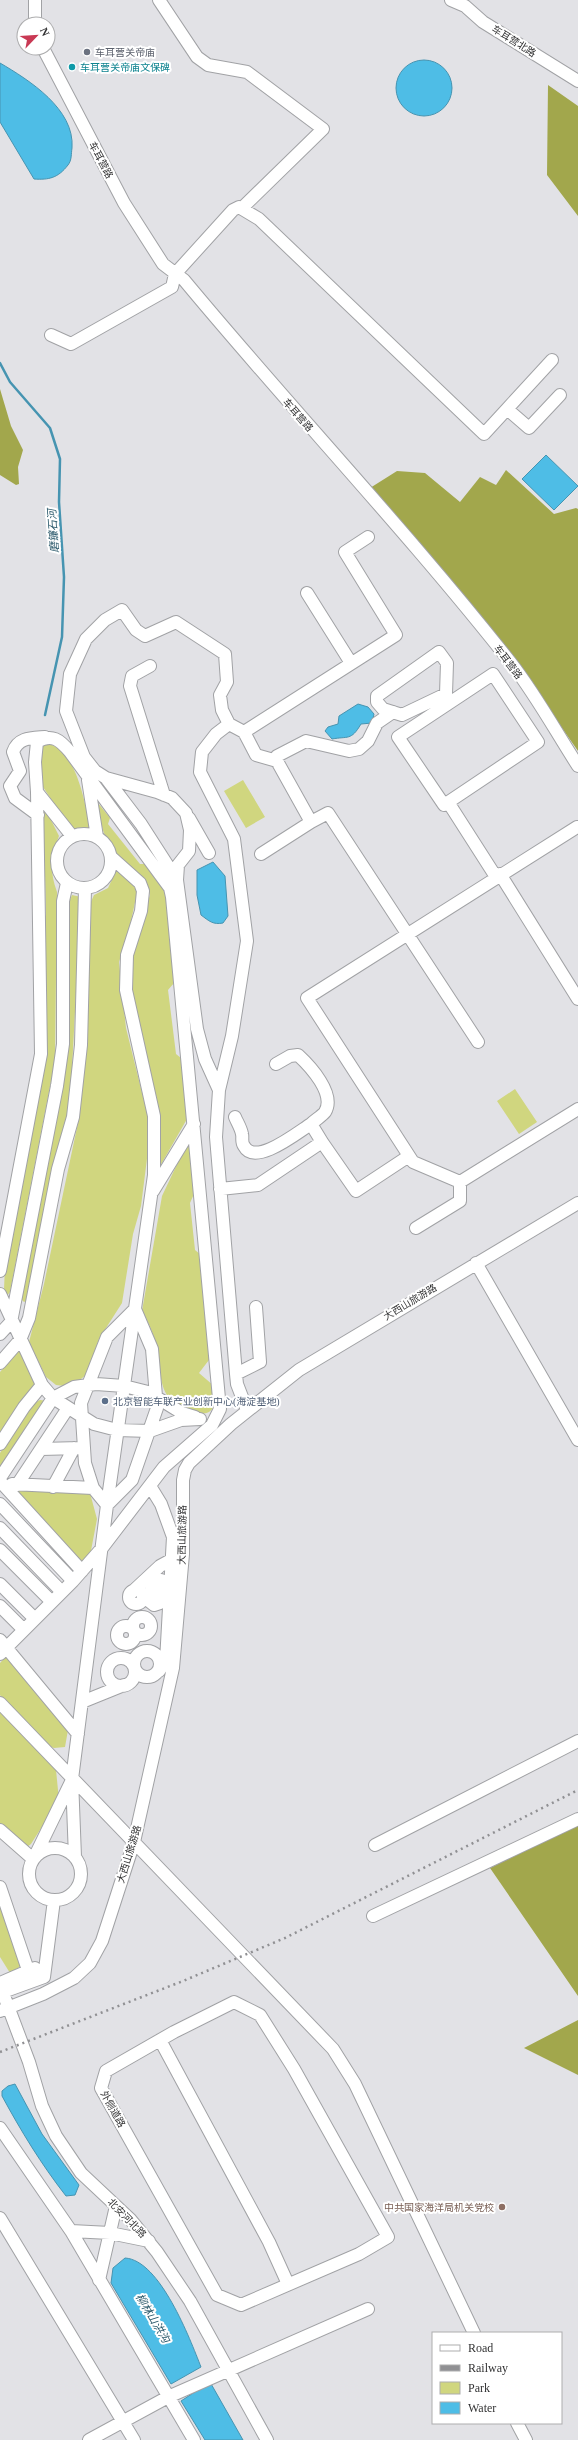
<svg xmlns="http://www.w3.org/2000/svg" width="578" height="2440" font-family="'Times New Roman','Noto Sans SC',serif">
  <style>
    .green { fill: #d0d67f }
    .forest { fill: #a2a74c }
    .water { fill: #4ebde6; stroke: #4694b1 }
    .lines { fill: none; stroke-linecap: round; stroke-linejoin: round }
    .stream { stroke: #4694b1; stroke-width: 2.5 }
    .minor-casing { stroke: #a1a2a5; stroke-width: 14 }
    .minor { stroke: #fff; stroke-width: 12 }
    .rail { stroke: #909093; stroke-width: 2.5; stroke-dasharray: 2 4; stroke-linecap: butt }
    .worship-dot { fill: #6b7280; stroke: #fff; stroke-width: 1.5 }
    .culture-dot { fill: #0f9aa8; stroke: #fff; stroke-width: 1.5 }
    .service-dot { fill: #5c6f8a; stroke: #fff; stroke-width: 1.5 }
    .education-dot { fill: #8d6e63; stroke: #fff; stroke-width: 1.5 }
    .labels { text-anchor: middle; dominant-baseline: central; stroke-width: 4; stroke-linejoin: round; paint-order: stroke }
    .street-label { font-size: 10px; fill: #333334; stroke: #fff }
    .worship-label { font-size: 10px; fill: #5b616d; stroke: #fff; text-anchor: start }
    .culture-label { font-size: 10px; fill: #0d838f; stroke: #fff; text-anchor: start }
    .service-label { font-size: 10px; fill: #4e5e75; stroke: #fff; text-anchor: start }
    .education-label { font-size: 10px; fill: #785e54; stroke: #fff; text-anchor: end }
    .water-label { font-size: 11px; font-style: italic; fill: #2a586a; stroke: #fff }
  </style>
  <rect width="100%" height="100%" fill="#e2e2e6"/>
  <path class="green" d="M46,743c31,6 38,59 45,85l-18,4 -32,-48 -1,-36z
    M243,780l22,37 -19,11 -22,-37z
    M98,803l12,15 -2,6 32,40h5l18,23 4,11 7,85 -6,7 8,64 5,4 6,61 -28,49 -2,-69 -19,-73 -7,-43 -1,-26 20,-62c-4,-20 -23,-26 -35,-41 -11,-13 -14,-32 -18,-48z
    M45,808l14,28c-8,21 -10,34 -2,56l-2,169 -45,231 -3,4 -3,-6 1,-25 32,-170 4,-174 5,-6 -1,-40 -5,-4v-62z
    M117,869l18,16 2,8 -9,42 -9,27 7,66 21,85 2,30 -8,63 -8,28 -11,69 -23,36 -13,36 -9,7 -12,4 -9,-1 -10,-8 -17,-35 15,-58 35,-166 9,-109 2,-105 4,-9 14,-7z
    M72,895l9,2 -10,191 -6,43 -37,169 -4,2 -4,-4 33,-172 14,-219z
    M515,1089l22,33 -18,12 -22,-33z
    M189,1139l5,55 -4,9 5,47 6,5 11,101 -13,17 15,13c0,8 3,21 -5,26 -5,3 -12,0 -17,-1 -34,-8 -30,-33 -35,-60 -2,-15 -8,-28 -15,-40l20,-115z
    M20,1349l16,35 -36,52v-64z
    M40,1400l7,1 -47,72v-20l30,-48z
    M11,1488l79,5 7,26 -7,37 -8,8z
    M8,1654l60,76 -3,17 -11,1 -7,-3 -44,-45 -3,-5v-32z
    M0,1711l56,59 3,30 -28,44 -4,3 -27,-22z
    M0,1900l21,66 -11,7 -10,-16z"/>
  <path class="forest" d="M548,85l30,21v110l-31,-41z
    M0,389l11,37 12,24 -5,17 1,17 -3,1 -16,-10z
    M506,470l48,44 22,-6 2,1v242l-62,-89 -146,-174 27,-17 28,2 35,29 20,-25 16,8z
    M578,1825v171l-88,-128z
    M578,2020v55l-54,-27z"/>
  <path class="water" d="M396 88a28 28 0 1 1 56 0a28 28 0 1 1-56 0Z
    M0,63c29,17 75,46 72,85 -1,6 0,12 -4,17 -10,13 -19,15 -34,14l-34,-57z
    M546,455l32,31 -24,24 -32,-31z
    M358,704l10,3 6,7 -2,9 -11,1c-10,17 -13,12 -29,15l-7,-8 3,-4 10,-3 1,-8z
    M213,862l12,14 3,40 -5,7c-10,2 -14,-2 -22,-8l-4,-20v-25z
    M15,2084l27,50 37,51 -4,10 -9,1c-25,-32 -45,-65 -64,-100v-5l6,-5z
    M125,2258c35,2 65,81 76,109l-30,17 -60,-101 2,-15z
    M210,2382l33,58h-38l-24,-39z"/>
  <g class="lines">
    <path class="stream" d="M0,363l10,19 40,46 10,31 -1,43 5,75 -2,60 -17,78"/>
    <defs>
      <path id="minor" d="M35,0v24
        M159,0l38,57 11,8 39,7 76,57 -81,79
        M451,0l14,6 18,16 95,59
        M43,48l81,155 39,61 21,16c107,129 223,251 327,383 25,32 45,69 67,103
        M51,335l20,9 101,-57 3,-13 58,-64 6,-3 20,12 225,215 23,-25 22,19 31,-33
        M507,409l45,-49
        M307,593l44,70
        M439,652l8,11 -1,31 -44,21 -19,-6 -6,-7v-6z
        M150,666l-18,10 -2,10 34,109
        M493,674l45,68 -94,63 -46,-68z
        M244,732l12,23 21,6 34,61 -50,32
        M277,761v-5l29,-15 43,10 10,-2 9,-8 9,-18 16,-11
        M106,778l35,46 36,56
        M88,780l9,57
        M37,792l35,44
        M448,802l48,75
        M38,815l-23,-17 -5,-12 10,-15 -7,-19c5,-15 19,-14 32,-15
        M189,818l20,35
        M311,822l17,-9 150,229
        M577,827l-270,171 106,164 47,20 118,-73
        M57 861a27 27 0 1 1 54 0a27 27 0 1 1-54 0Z
        M500,874l78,125
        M276,1064l14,-8 8,-1c12,11 38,39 27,57 -3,4 -10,8 -14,12l11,18
        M219,1090l-14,-31 -8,-30 -20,-149 1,-15 11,-14 1,-21 -4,-17 -14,-15 -15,-6 -51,-14 -11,-7 -11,-14 -18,-46 4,-37 16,-35 19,-19 17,-10 14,20 9,6 31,-14 49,32 2,28 -7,13 2,15 7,14
        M235,1117c2,5 6,11 7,17 1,4 -1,8 2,12 11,21 54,-14 67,-22
        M220,1189l38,-4 64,-43 34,49 53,-35
        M153,1191l41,-67
        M416,1228l44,-27v-19
        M476,1263l102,177
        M0,1271l41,-217 -4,-262 -2,-30 2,-20c15,-9 23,-2 33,10l100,136 2,9 48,512 -8,16 -48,42 -62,81 -29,33 -73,73
        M0,1294l42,91 11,13 41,26 23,6 33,1 31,-11 19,-1
        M135,1309l17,40 5,59 -25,72 -25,25 -14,-17 -8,-25 -4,-60 26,-66z
        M0,1334l11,-12 46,-236 6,-42v-143l4,-18
        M0,1363l20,-23 9,-22 29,-149 15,-52 8,-72 4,-156
        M236,1374l24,-12 -4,-55
        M247,1410l-10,-26 -1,-10 -20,-237 3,-47 13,-54 15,-95 -13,-102 -34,-67 2,-20 14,-18 13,-10 15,8 152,-97 -51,-83 23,-15
        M0,1444l24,-37 18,-22
        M41,1449l39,-1
        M0,1478l53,-80 21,-11 22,-3 28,2 24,6 34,21 13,4
        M0,1481l82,90
        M12,1484l81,4
        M17,1485l51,-77
        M150,1486l11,18 12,33 -7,124 -7,10
        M53,1487l21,-39
        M0,1504l73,77
        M0,1528l62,64
        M0,1550l52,52
        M0,1584l35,35
        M129 1597a7 7 0 1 1 14 0a7 7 0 1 1-14 0Z
        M156,1592l-7,5v4l5,4 6,-2 2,-4 -3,-5c-4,-3 -7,-3 -8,-9l3,-5h7l3,6 -3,4 -5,2
        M131,1593l29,-27 11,-6
        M0,1606l24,24
        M133 1626a9 9 0 1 1 18 0a9 9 0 1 1-18 0Z
        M117 1635a9 9 0 1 1 18 0a9 9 0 1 1-18 0Z
        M0,1640l78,94
        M134 1664a13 13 0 1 1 26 0a13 13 0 1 1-26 0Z
        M107 1672a14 14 0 1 1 28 0a14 14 0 1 1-28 0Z
        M82,1702l42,-17
        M0,1703l333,346 22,35 119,249
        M0,1830l33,29
        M375,1845l203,-104
        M29 1874a26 26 0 1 1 52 0a26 26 0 1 1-52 0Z
        M35,1856l37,-76
        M75,1857l-3,-78 35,-274 47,-330v-59l-28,-126 1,-35 14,-44 2,-20 -3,-8 -29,-26
        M0,1887l28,83
        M373,1916l205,-97
        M0,1983l35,-15
        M0,1985l29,77 13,44 14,30 25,37 49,46 27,33 33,49 77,139
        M0,1993l44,-16 10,-77
        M234,2002l26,13 34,54 94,168 -29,17 -118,51 -24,-10 -116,-207 5,-17 68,-39z
        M0,2011l43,-17 31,-16 16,-15 12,-22 32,-99 39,-174 10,-114v-74l2,-10 4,-7 42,-39 68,-54 279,-167
        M160,2040l109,202 19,42
        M0,2128l71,103 123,209
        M0,2218l134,222
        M71,2231l39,2 39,8
        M99,2280l17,-74
        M517,2423l9,17
        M89,2440l79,-43 200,-88"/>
    </defs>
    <use href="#minor" class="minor-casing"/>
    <use href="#minor" class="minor"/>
    <path class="rail" d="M0,2052l183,-71 102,-43 293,-148"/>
  </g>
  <circle class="worship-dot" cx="87" cy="52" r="4"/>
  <circle class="culture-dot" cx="72" cy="67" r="4"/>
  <circle class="service-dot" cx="105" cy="1401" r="4"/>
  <circle class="education-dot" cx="502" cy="2207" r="4"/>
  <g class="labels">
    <g class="street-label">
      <text transform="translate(514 41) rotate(32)">车耳营北路</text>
      <text transform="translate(101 160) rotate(62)">车耳营路</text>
      <text transform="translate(298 415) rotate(49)">车耳营路</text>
      <text transform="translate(508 662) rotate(53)">车耳营路</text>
      <text transform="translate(410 1302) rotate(-31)">大西山旅游路</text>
      <text transform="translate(182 1535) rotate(-89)">大西山旅游路</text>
      <text transform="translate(129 1854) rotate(-73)">大西山旅游路</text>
      <text transform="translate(113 2109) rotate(61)">外侧道路</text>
      <text transform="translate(127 2218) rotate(46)">北安河北路</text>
    </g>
    <g class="worship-label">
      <text x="95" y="52">车耳营关帝庙</text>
    </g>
    <g class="culture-label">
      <text x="80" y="67">车耳营关帝庙文保碑</text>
    </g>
    <g class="service-label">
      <text x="113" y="1401">北京智能车联产业创新中心(海淀基地)</text>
    </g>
    <g class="education-label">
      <text x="494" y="2207">中共国家海洋局机关党校</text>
    </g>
    <g class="water-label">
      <text transform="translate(53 531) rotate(-94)">磨镰石河</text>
      <text transform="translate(153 2318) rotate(59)">柳林山洪沟</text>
    </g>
  </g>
  <rect x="432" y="2332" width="130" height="92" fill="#ffffff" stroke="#adadae"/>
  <rect x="440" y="2345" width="20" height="6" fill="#ffffff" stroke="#adadae"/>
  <text x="468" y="2352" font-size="12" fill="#333334">Road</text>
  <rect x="440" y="2365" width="20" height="6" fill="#909093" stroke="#adadae"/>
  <text x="468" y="2372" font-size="12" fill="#333334">Railway</text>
  <rect x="440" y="2382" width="20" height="12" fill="#d0d67f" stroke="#adadae"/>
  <text x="468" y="2392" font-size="12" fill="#333334">Park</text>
  <rect x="440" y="2402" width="20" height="12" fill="#4ebde6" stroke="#adadae"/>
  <text x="468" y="2412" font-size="12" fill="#333334">Water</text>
  <g transform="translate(36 36) rotate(65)"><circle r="19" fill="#ffffff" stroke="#adadae"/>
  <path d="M0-3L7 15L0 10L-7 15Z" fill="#c93954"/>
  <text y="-6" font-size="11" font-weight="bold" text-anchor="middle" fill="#333334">N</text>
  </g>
</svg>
